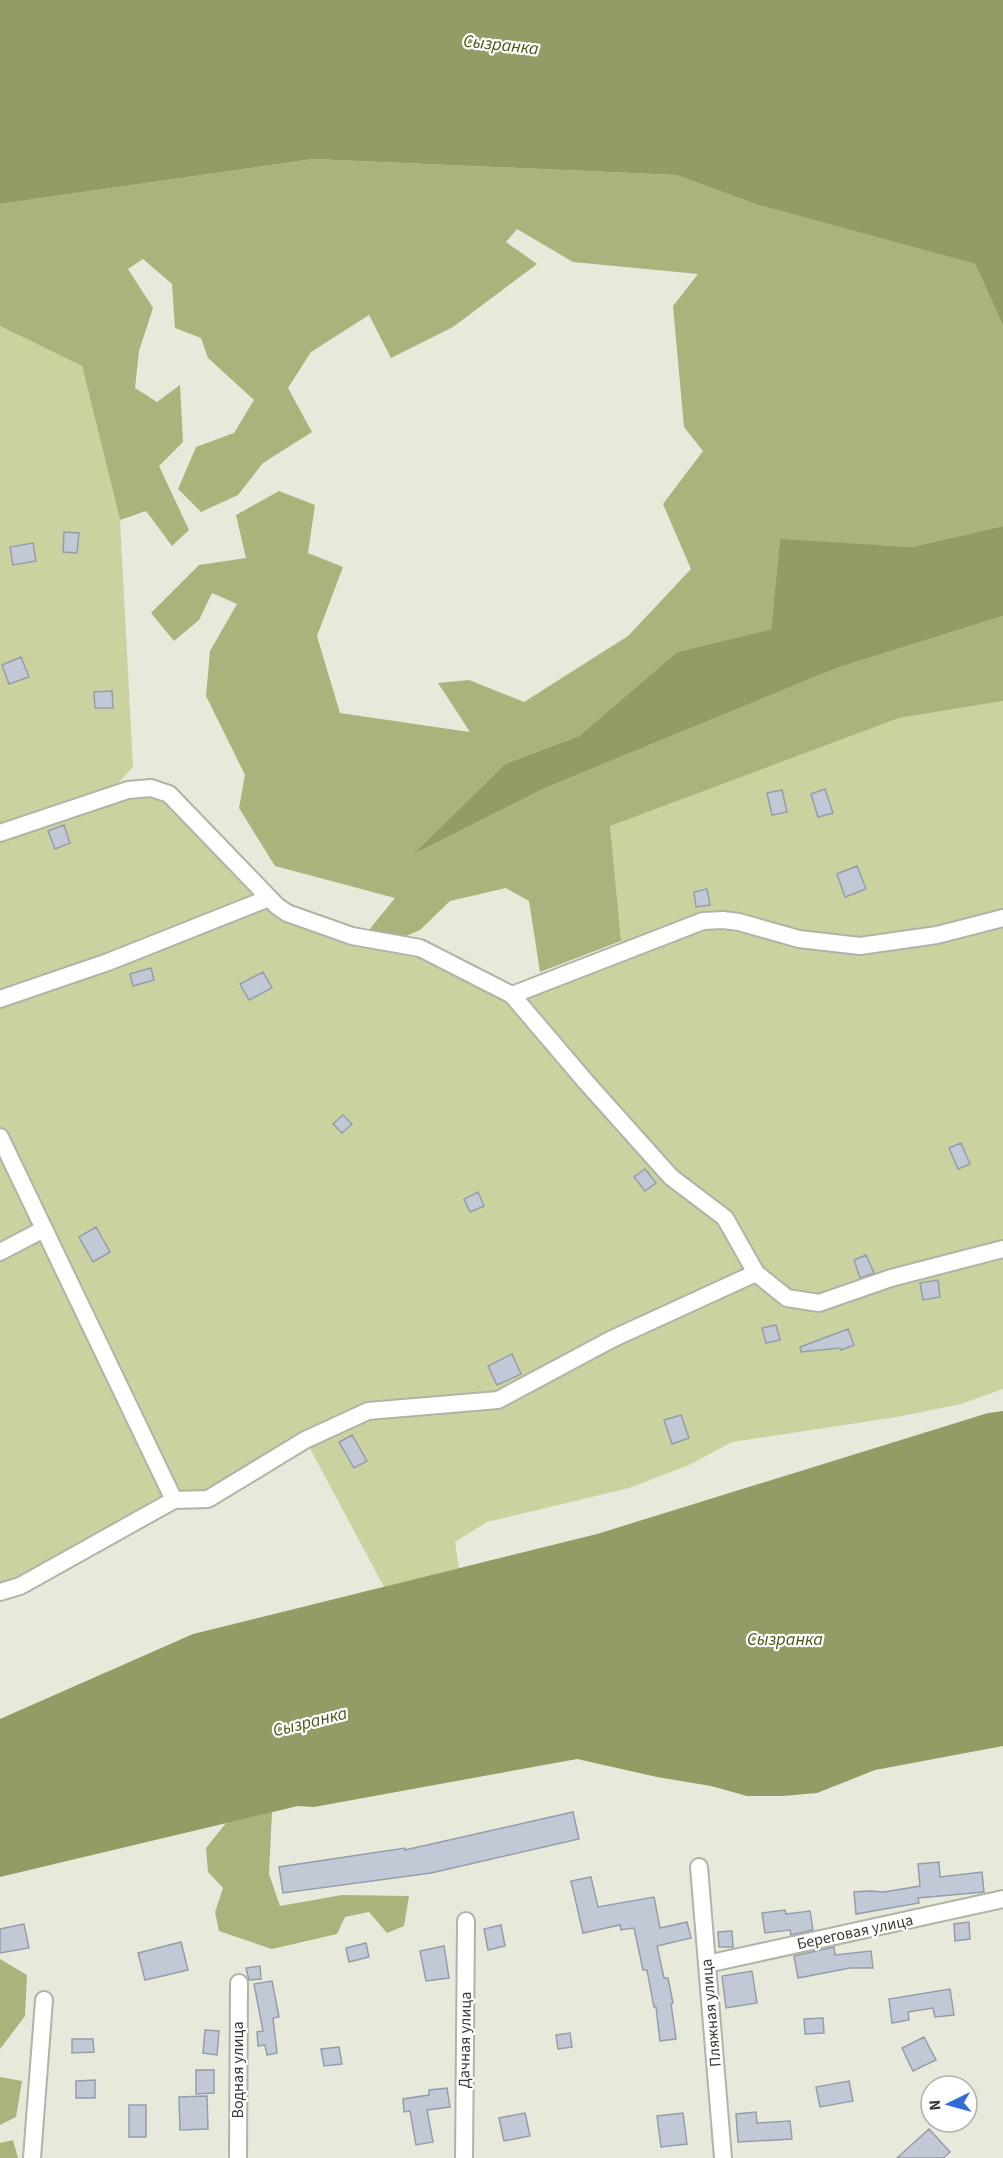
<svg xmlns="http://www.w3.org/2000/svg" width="1003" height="2158" font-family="'Source Sans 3',sans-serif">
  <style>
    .green { fill: #cad39f }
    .forest { fill: #aab37c }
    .water { fill: #939c65 }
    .building { fill: #c1c9d6; stroke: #969daa; stroke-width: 1.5 }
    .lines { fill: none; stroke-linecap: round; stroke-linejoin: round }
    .street-casing { stroke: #b0b3a5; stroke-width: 20 }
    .street { stroke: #fff; stroke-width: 16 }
    .labels { text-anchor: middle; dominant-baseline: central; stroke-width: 4.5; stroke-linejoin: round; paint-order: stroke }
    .street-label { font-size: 16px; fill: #3a3b35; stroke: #fff }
    .water-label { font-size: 18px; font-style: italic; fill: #4e5517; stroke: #fff }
  </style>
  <rect width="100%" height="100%" fill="#e7eadb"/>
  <path class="green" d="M0,326l82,40 38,154 13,247 -28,30 46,-9 126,118 143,42 93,47 109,-42 -13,-127 290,-108 104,-17v688l-42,15 -64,13 -165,25 -43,23 -60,23 -142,34 -32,20 4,26 -75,19 -78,-146 -98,58 -34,1 -174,92z"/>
  <path class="forest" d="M313,159l363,16 82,30 217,59 28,62v200l-92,21 -131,-7 -9,89 -94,23 -98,84 -74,28 -89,89 129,-65 292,-120 166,-52v85l-104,17 -289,108 11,115 -81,31 -11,-71 -23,-13 -56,13 -30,29 -28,12 -23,-12 26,-32 -120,-32 -36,-58 6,-33 -39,-79 4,-45 27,-47 -25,-11 -13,27 -25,21 -23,-28 48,-48 47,-7 -10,-43 43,-24 36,14 -7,48 35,14 -26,69 23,77 130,19 -32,-49 31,-3 55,22 104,-66 63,-67 -28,-65 40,-53 -19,-24 -11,-121 25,-32 -125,-12 -56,-33 -11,13 31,22 -84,63 -62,31 -22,-43 -58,37 -23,36 24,44 -49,31 -25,32 -37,17 -23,-23 18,-42 38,-14 20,-33 -46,-42 -7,-20 -26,-10 -3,-44 -29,-25 -15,10 25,39 -14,43 -4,37 22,14 23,-17 3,57 -24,24 30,64 -17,16 -26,-35 -26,9 -38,-154 -82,-40v-122z
    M272,1812l-3,62 11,32 62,-11 67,1 -5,30 -17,7 -18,-21 -24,5 -8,17 -65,15 -53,-18 -4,-19 8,-24 -15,-16 -2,-24 20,-25z
    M0,1959l27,16 -2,41 -25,33z
    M0,2077l22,4 -6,36 -16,8z
    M13,2140l5,18h-18v-15z"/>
  <path class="water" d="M0,0h1003v326l-28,-62 -217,-59 -82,-30 -363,-16 -313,45z
    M1003,526v90l-166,52 -292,120 -131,66 91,-90 74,-28 98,-84 94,-23 9,-90 131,8z
    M1003,1411v335l-128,24 -58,23 -34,3h-36l-36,-10 -54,-9 -80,-18 -263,48 -16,-1 -298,71v-158l193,-85 404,-100 391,-121z"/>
  <path class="building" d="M64,532l15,1 -2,20 -14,-1z
    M33,543l3,18 -23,4 -3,-18z
    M21,657l8,20 -20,7 -7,-19z
    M112,691l1,17h-18l-1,-16z
    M825,789l8,24 -15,4 -7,-23z
    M782,790l5,22 -15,3 -5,-22z
    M64,825l6,18 -15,6 -7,-18z
    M857,866l9,23 -21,8 -8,-23z
    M707,889l3,16 -14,2 -2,-15z
    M151,968l3,12 -21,6 -3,-12z
    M263,972l9,16 -23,12 -9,-16z
    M343,1115l9,9 -10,9 -9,-9z
    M961,1143l9,21 -12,5 -9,-21z
    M645,1169l11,14 -11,8 -11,-14z
    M478,1192l6,14 -14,6 -6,-13z
    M96,1227l14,25 -17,10 -14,-25z
    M866,1255l8,18 -14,5 -6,-18z
    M938,1280l2,17 -17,3 -3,-17z
    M776,1325l4,15 -14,3 -4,-15z
    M848,1329l6,16 -13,5 -1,-2 -39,4 -1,-5z
    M512,1354l9,20 -24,11 -9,-19z
    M681,1415l8,23 -17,6 -8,-24z
    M352,1435l15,26 -13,7 -15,-26z
    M573,1812l6,27 -148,34 -148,20 -4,-26 126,-19v2z
    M939,1862l1,15 42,-5 2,20 -66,6 1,5 -63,11 -2,-22 15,-1 15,1 36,-6 -2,-22z
    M591,1877l7,30 56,-10 6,31 27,-6 4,16 -34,8 7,32h4l5,25 -2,1 5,35 -16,2 -4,-34h-2l-7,-37h-4l-9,-42 -13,2 -1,-5 -37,8 -12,-52z
    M785,1910l1,4 24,-3 3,19 -22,5 -1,-5 -25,3 -3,-20z
    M969,1922l1,17 -15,2 -1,-17z
    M24,1924l5,24 -29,5v-24z
    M501,1925l4,21 -17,4 -4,-21z
    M732,1931l1,16h-14l-1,-15z
    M181,1942l7,28 -43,10 -7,-27z
    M366,1943l3,14 -20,5 -3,-14z
    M444,1946l5,32 -23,3 -6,-30z
    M834,1947l1,8 36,-4 2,17h-23l-52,10 -4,-22z
    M260,1966l1,13 -12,1 -3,-12z
    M752,1971l5,32 -31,5 -4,-32z
    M272,1981l7,36 -6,1 4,35 -10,2 -2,-10 -7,1 -1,-14 6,-1 -9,-47z
    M950,1989l4,26 -19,2 -2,-9 -25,4 1,8 -17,3 -3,-24z
    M823,2018l1,15 -19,1 -1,-15z
    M205,2030l14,1 -2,24 -14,-2z
    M570,2033l2,14 -14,2 -2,-14z
    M924,2037l12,23 -23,11 -11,-23z
    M72,2039h21l1,13 -22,1z
    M339,2047l3,17 -18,2 -3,-17z
    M196,2070h18v23l-18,1z
    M95,2080v18h-19v-17z
    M849,2081l4,20 -33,6 -4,-20z
    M447,2088l3,19 -23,3 6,32 -17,3 -6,-34 -6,1 -1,-13 26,-4v-5z
    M207,2096l1,33 -28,1 -1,-33z
    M129,2105h17v32h-17z
    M756,2112l1,11 33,-2 2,18 -54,3 -2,-28z
    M525,2113l5,23 -26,5 -5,-23z
    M683,2113l4,31 -26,3 -4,-31z
    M929,2129l21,23 -7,6h-46z"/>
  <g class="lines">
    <defs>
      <path id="street" d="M0,833l128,-43 23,-2 18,6 108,112 10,7 65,23 68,12 92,47 191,-74 20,-1 16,2 60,17 61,7 77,-11 66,-17
        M512,995l74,87 85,95 54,41 31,55 31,25 32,5 72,-25 112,-29
        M0,999l108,-37 161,-64
        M0,1137l174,363
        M0,1252l44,-23
        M0,1592l20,-6 154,-86 34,-1 97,-59 63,-29 130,-11 114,-61 144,-66
        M699,1867l24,291
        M707,1964l296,-65
        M32,2158l12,-158
        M238,2158l1,-175
        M464,2158l2,-237"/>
    </defs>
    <use href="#street" class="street-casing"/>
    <use href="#street" class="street"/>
  </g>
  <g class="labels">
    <g class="street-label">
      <text transform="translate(855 1932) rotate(-12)">Береговая улица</text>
      <text transform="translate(711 2013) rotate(-95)">Пляжная улица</text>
      <text transform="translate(465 2040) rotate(-89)">Дачная улица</text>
      <text transform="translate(238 2070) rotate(-90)">Водная улица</text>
    </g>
    <g class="water-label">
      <text transform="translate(501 45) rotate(6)">Сызранка</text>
      <text x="785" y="1639">Сызранка</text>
      <text transform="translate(310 1722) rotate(-14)">Сызранка</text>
    </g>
  </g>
  <g transform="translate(949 2104) rotate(265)"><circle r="28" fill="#ffffff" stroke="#b0b1ae" stroke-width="1.5"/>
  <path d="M0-4.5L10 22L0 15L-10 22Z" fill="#306bd9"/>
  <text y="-9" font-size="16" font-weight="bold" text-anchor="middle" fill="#3a3b35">N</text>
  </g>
</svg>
